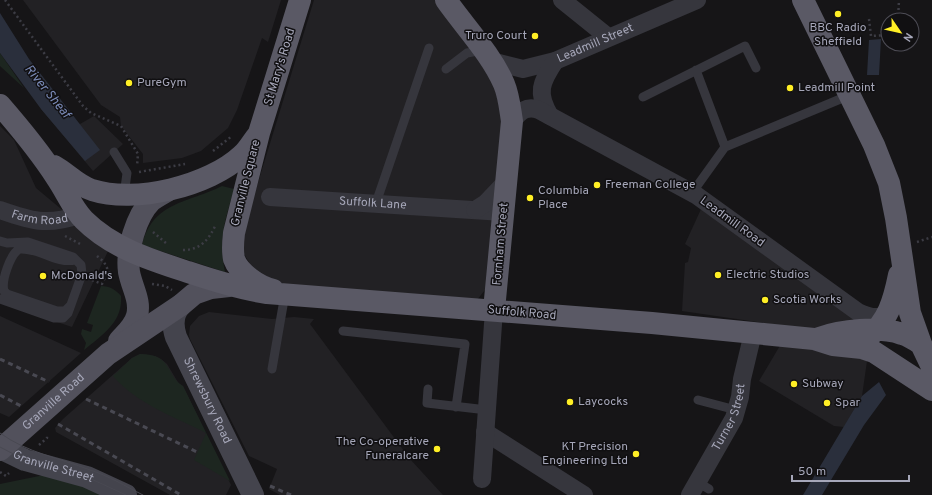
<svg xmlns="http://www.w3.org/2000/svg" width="932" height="495" font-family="Overpass,sans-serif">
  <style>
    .built { fill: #222124 }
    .green { fill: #1d2620 }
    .water { fill: #2a2f3c }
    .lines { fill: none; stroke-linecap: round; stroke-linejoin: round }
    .path { stroke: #3c3c44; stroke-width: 2.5; stroke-dasharray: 2 3; stroke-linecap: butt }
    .service { stroke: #36363d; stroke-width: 9 }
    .minor { stroke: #36363d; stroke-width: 18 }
    .secondary { stroke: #44444d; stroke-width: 22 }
    .primary { stroke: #52515c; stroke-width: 22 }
    .trunk { stroke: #5a5965; stroke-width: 22 }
    .tram { stroke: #494952; stroke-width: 1 }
    .rail { stroke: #494952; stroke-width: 3; stroke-dasharray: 5 4; stroke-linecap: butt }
    .poi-dot { fill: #ffef25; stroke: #111012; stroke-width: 1.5 }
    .labels { text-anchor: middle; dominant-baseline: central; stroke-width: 3; stroke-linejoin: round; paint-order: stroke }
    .poi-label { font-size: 12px; fill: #a6a7b9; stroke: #111012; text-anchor: start }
    .street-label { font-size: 12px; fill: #a6a7b9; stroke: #111012 }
    .water-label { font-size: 13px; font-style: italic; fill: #7a8ab7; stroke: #111012 }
  </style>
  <rect width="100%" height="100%" fill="#161517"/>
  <path class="built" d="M23,0h258l-13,42 -6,-4 -25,72 -9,18 -27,23 -19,7 -39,5v-9l-22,-28 -1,-9 -19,-12z
    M314,0h122l57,80 10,43 -15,163 -11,14 -196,-15 -29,-18 -8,-13 -2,-12 2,-14z
    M41,109h7l32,15 14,-8 29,28 -30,27z
    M0,126l14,14 22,48 73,61 -37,78 -72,-24z
    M702,207l170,119 -10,70 -18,31 -10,-1 -75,-45 32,-54 -109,-16 3,-48 3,-1 3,-14 -6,-4z
    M209,312l63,7 22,-2 20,2 -4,5 100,135 33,36h-163l-11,-6 8,-20 -28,-13 -59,-117 -1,-4 1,-9 9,-10z
    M0,316l81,37 -72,64 -9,-4z
    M140,354l15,2 6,3 6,5 12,20 4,2 48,99 -5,10h-56l-114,-63 -1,-4 8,-9 69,-61z"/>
  <path class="green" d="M0,53l24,35 -24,-22z
    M222,186l12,3c-9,33 -16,48 -9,83l-83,-27c11,-44 47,-42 80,-59z
    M101,286c9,0 15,4 20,10 2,26 -19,39 -37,54l2,-7 -5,-9 1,-5 9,3 2,-7 -6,-2z
    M140,354c33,0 25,21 43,32l47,95 -36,-21 12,-27c-33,-17 -69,-29 -93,-57l19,-18z
    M44,475h7l55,20h-106v-11z"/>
  <path class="water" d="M0,13l29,46 71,91 -15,11 -44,-52 -41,-56z
    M881,39l-2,36h-12l2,-35z
    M879,382l7,13 -22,30 -42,70h-19l59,-99z"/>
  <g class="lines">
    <path class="path" d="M5,0l78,106 8,7 30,13 17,28 -1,12
      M869,19l2,17 17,-1
      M898,20l1,-20
      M213,151l19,-15
      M139,172l46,-8
      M153,232l14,12
      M65,236l17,9
      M917,242l15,-5
      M183,250c17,0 26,-10 33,-26
      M97,256l7,6 6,12
      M92,280l10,4 6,-13
      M152,284l13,2 7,4
      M39,445l8,-7v-4
      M0,472l6,4 3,-3"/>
    <path class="service" d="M446,69l21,-16 16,-3
      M696,70l29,77
      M643,97l102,-51 11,22
      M114,152l13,21 -3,22
      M692,193l33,-46 125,-52
      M376,203l53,-155
      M0,241l7,2 21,-1 45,15 8,8 1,9 -14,39 -5,5h-9l-54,-19
      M70,306l-5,5h-8l-50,-17 -3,-3c-3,-10 6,-36 15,-42 20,-2 36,15 56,11
      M343,331l122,13 -9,63
      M272,369l13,-75
      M428,389l-1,14 60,7
      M698,400l38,10
      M697,482l12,7"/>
    <g class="minor">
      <path d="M562,0l46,37"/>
      <path id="s1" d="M491,61l32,8 32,-8 142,-61"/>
      <path d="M550,116c-14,-23 -9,-34 5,-55"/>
      <path d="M512,121c8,-9 14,-16 27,-11l157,85 162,117c10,5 20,8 30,2"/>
      <path id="s2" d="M270,197l233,15"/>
      <path id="s3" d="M0,210c31,11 47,16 79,5"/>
      <path d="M475,210l11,-7 21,-22"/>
      <path d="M485,432l99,63"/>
      <path d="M482,479l12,-169"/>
      <path id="s4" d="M690,495l44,-77 6,-21 2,-18 11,-46"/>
    </g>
    <g class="secondary">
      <path id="s5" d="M181,305c-9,9 -9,20 -5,32l77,158"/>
      <path d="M2,449l23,11 62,17 39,18"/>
    </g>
    <g class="primary">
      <path d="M119,341c7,-8 15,-14 18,-25 4,-16 -5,-28 -8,-44 -3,-21 7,-56 22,-71 5,-4 11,-7 16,-10"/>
      <path id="s6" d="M0,450l108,-96 73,-49 13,-11 17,-6 18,-2"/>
    </g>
    <path class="trunk" d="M446,0c19,27 45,54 58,84 5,12 6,25 8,37l-18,189
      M803,0l71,145 15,38 7,35 14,95 11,31 11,23
      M0,105c20,23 39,46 56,72 10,14 16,31 28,43 28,28 67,40 104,52 27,9 52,17 79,21l385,30 162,16 19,6 29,3 12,4 58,38
      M54,166c13,7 24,20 38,24 43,14 117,-4 150,-35 6,-5 10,-13 15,-19
      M273,290c-15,-4 -34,-17 -39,-31 -2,-9 -1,-17 0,-26l25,-100 41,-133
      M819,338c22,-8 60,-12 83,-4 7,2 13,6 19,10
      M867,338c21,-16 27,-38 32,-63"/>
    <g class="tram">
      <path d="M0,433c27,20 60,25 90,37 19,6 35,16 53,25"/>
      <path id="s7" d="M0,447l25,13 62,17 39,18"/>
    </g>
    <path class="rail" d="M0,359l49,23
      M0,395l21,11
      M86,399l111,53
      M58,424l123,71
      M270,486l21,9"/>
  </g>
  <g class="poi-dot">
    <circle cx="838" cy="14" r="4"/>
    <circle cx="535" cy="36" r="4"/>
    <circle cx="129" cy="83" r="4"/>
    <circle cx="790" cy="88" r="4"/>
    <circle cx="597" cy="185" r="4"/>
    <circle cx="530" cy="198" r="4"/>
    <circle cx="718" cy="275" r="4"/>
    <circle cx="43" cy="276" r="4"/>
    <circle cx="765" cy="300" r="4"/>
    <circle cx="794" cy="384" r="4"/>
    <circle cx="570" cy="402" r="4"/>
    <circle cx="827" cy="403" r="4"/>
    <circle cx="437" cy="449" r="4"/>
    <circle cx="636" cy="454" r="4"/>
  </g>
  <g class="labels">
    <g class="poi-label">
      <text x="838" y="28" text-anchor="middle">BBC Radio<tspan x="838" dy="14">Sheffield</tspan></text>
      <text x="527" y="36" text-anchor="end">Truro Court</text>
      <text x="137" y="83">PureGym</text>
      <text x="798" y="88">Leadmill Point</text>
      <text x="605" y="185">Freeman College</text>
      <text x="538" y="191">Columbia<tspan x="538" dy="14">Place</tspan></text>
      <text x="726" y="275">Electric Studios</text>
      <text x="51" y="276">McDonald's</text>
      <text x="773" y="300">Scotia Works</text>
      <text x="802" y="384">Subway</text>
      <text x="578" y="402">Laycocks</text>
      <text x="835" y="403">Spar</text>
      <text x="429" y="442" text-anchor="end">The Co-operative<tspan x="429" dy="14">Funeralcare</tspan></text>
      <text x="628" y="447" text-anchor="end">KT Precision<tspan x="628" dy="14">Engineering Ltd</tspan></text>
    </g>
    <g class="street-label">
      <text stroke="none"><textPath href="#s1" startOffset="110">Leadmill Street</textPath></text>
      <text transform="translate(280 67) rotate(-73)">St Mary's Road</text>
      <text transform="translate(246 183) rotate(-76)">Granville Square</text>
      <text stroke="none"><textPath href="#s2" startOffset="103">Suffolk Lane</textPath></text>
      <text stroke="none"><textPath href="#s3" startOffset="41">Farm Road</textPath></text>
      <text transform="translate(732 222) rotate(36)">Leadmill Road</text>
      <text transform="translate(501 244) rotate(-85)">Fornham Street</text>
      <text transform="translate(522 313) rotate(5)">Suffolk Road</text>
      <text stroke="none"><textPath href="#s5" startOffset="105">Shrewsbury Road</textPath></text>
      <text stroke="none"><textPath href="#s6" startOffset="72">Granville Road</textPath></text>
      <text stroke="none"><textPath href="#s4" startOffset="88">Turner Street</textPath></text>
      <text stroke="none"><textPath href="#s7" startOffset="57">Granville Street</textPath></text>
    </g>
    <g class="water-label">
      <text transform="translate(47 92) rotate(51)">River Sheaf</text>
    </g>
  </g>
  <g transform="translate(900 32) rotate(124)"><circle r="19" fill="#111012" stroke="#4d4c55"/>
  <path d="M0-3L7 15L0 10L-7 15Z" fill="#ffef25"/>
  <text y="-6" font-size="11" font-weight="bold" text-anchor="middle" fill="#a6a7b9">N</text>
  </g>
  <path d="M792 475v6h117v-6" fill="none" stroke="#a6a7b9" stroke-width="2"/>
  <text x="798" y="475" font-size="12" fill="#a6a7b9" stroke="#111012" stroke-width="3" paint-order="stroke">50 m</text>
</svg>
